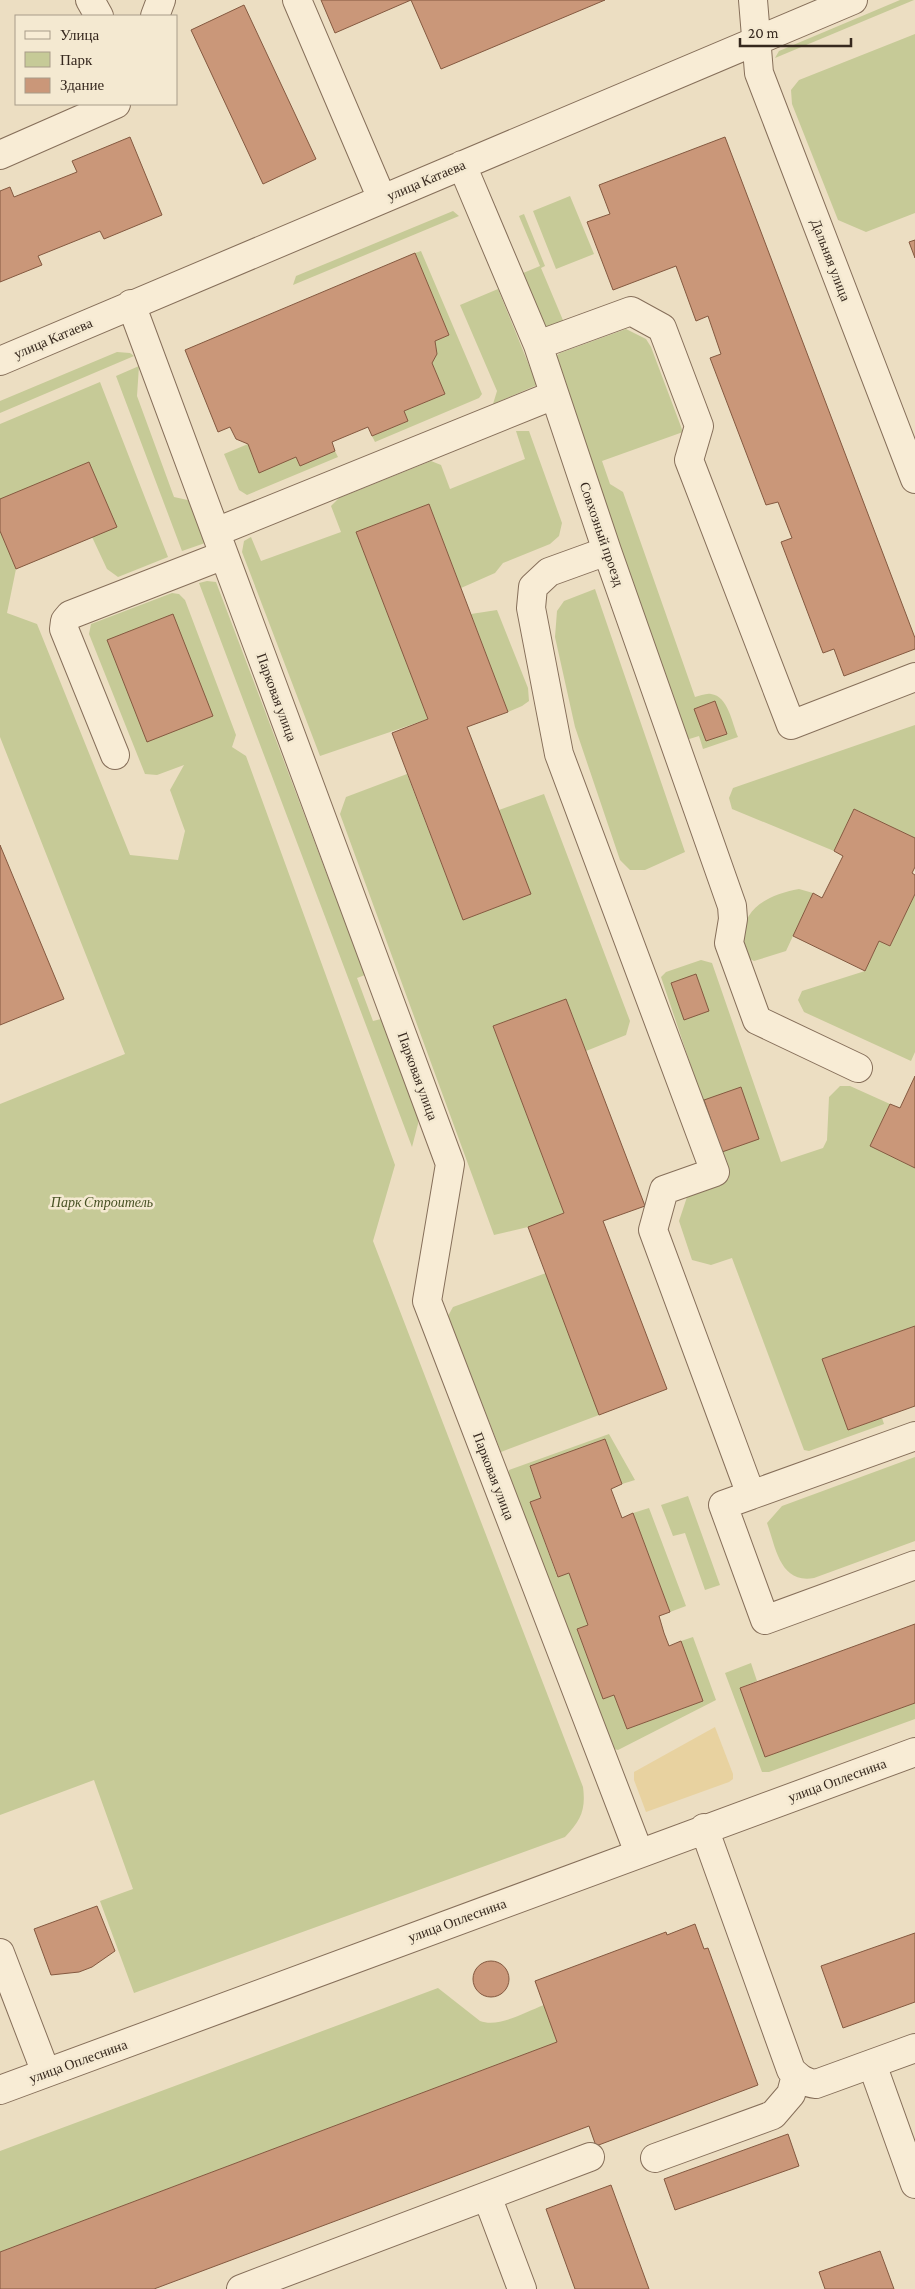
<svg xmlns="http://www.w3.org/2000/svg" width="915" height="2289" font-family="'Crimson Pro',serif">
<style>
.green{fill:#c6ca97}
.sand{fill:#e8d2a0}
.building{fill:#ca9779;stroke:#845940}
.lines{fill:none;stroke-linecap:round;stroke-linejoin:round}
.minor-casing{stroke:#866f5a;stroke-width:30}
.minor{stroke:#f8ecd5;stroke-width:28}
.labels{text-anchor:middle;stroke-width:5;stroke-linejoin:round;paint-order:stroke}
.street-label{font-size:14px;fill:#36281e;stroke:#f4e9d1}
.park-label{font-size:14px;font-style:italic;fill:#485225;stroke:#f4e9d1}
</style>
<rect width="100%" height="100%" fill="#ecdec2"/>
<path class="green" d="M900,0H914L775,58L779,51Z
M915,34V213L866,232L838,220L792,104L791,90L799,80Z
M570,196L594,254L556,269L533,211Z
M453,211L459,216L293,285L296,276Z
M524,214L545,266L541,268L565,325L541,335L516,276L540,266L519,216Z
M421,251L482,394L479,398L375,442L372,436L408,421L404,411L445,394L432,363L437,354L435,341L449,335L415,253Z
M498,289L537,385L493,404L497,391L460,305Z
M626,329L646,339L651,347L683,432L602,461L610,484L623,492L695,697C700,696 706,693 711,694C728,696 732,723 738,737L703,749L699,736L686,740L555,357L560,353Z
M117,352L130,353L134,356L0,413V401Z
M139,366L137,396L174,497L192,501L208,542L182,551L116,376Z
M100,382L168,557L118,577L107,569L92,537L16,569L7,613L37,624L130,855L178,860L185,831L170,790L184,765L157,775L145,774L89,634L91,624L172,593L179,594L185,600L236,735L232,747L246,756L395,1165L373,1241L583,1787C586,1810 581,1820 565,1837L134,1993L100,1901L133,1889L94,1780L0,1815V1104L125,1054L0,737V424Z
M516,431H529L562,523L559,536L550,544L503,563L495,573L461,588L429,504L356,532L428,719L320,756L242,552L244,541L251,537L261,561L341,532L331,506L339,498L431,461L441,465L450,489L525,459Z
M248,444L296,457L300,466L335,451L338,457L247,495L239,490L224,454Z
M207,581L216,582L365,975L357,978L373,1021L381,1019L418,1115V1124L412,1147L199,583Z
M595,589L685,852L645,870H630L620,860L575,727L555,637L557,611L564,601Z
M497,610L528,688L529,701L522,706L508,712L471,614Z
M915,725V838L854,809L834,851L732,809L729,798L733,788Z
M407,774L463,920L530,894L499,810L544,794L630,1021L626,1035L586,1051L566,999L493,1026L564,1213L528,1227L494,1235L340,814L346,797Z
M799,889L813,893L786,951L754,961L748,958C732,916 760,896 799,889Z
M915,894V1052L911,1061L804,1012L798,1000L802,991L865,971L879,941L890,946Z
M701,960L712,963L781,1162L823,1148L827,1140L829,1097L840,1086H850L890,1104L870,1146L915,1168V1326L822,1359L848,1430L882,1418L884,1424L809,1451L804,1450L732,1258L711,1265L692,1260L679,1221L687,1197L699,1190L729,1179L661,977L666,972Z
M546,1273L599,1415L501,1452L448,1316L453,1307Z
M609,1434L635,1480L622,1484L605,1439L530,1467L541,1498L530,1502L557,1576L569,1573L588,1625L577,1629L603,1699L614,1695L627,1729L703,1701L681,1641L693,1637L716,1700L618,1750L610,1748L508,1474L509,1470Z
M915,1457V1541L814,1578C780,1584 776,1548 767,1523L782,1506Z
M688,1496L720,1585L705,1590L685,1533L673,1536L661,1505Z
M649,1508L686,1606L670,1612L633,1513Z
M751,1663L757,1681L740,1688L765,1757L915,1703V1719L769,1772H762L725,1673Z
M438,1988L480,2021C499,2028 525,2012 544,2005L557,2042L0,2252V2151Z"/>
<path class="sand" d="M715,1727L733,1774V1779L729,1782L646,1812L634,1780V1772Z"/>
<path class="building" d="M321,0H411L335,33Z
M411,0H605L441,69Z
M244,5L316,159L263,184L191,30Z
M130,137L162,215L104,239L100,231L38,256L42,265L0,282V191L10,187L14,197L77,172L72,161Z
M725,137L915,638V649L844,676L834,649L823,653L781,542L792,538L778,502L766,505L710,358L721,354L708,316L696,321L676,266L613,290L587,222L610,214L599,185Z
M915,240V258L909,242Z
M415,253L449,335L435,341L437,354L432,363L445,394L404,411L408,421L372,436L368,427L332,442L335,451L300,466L296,457L259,473L248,444L236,439L230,427L218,432L185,350Z
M89,462L117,527L16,569L0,531V499Z
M429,504L508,712L467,727L531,894L463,920L392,733L428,719L356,532Z
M173,614L213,716L147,742L107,640Z
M715,701L727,734L706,741L694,709Z
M854,809L915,838V867L912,873L915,875V894L890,946L879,941L865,971L793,936L813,893L822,898L843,856L834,851Z
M0,845L64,999L0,1025Z
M696,974L709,1011L684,1020L671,983Z
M566,999L645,1206L603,1221L667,1389L599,1415L528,1227L564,1213L493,1026Z
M915,1076V1168L870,1146L890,1104L900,1108Z
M741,1087L759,1139L722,1152L704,1100Z
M915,1326V1406L848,1430L822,1359Z
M605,1439L622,1484L611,1489L622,1518L633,1513L670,1612L659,1616L664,1633L669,1646L681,1641L703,1701L627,1729L614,1695L603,1699L577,1629L588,1625L569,1573L558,1577L530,1502L541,1498L530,1466Z
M915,1624V1703L765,1757L740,1688Z
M97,1906L115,1951L92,1967L79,1972L51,1975L34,1929Z
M695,1924L704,1949L708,1948L758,2085L596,2146L589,2126L154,2289H0V2252L557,2042L535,1981L666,1932L667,1935Z
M915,1933V2002L843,2028L821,1966Z
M473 1979a18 18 0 1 1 36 0a18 18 0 1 1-36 0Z
M788,2134L799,2166L675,2210L664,2179Z
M611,2185L649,2289H575L546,2209Z
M880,2251L894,2289H825L819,2272Z"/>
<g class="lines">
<defs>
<path id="minor" d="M90,0L99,16
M297,0L382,199
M753,0L759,73L915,479
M155,16L161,0
M0,155L116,104
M462,165L538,345L607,551L732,906L733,919L729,943L757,1020L858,1068
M131,304L450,1164L427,1301L639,1853
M538,345L631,311L662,328L699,426L689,460L791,725L915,677
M0,361L853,0
M216,532L554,395
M607,551L549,572L533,587L531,608L559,754L715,1172L664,1190L653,1230L751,1495L723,1505L765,1620L915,1565
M115,755L64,629L65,621L70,615L224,555
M751,1495L915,1436
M704,1828L791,2070C799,2078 805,2083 816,2084L915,2048
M0,1953L46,2073
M872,2064L915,2184
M0,2090L915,1752
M655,2158L773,2115L791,2094L796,2075
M487,2196L522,2289
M241,2289L590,2157"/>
</defs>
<use href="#minor" class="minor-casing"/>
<use href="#minor" class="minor"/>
</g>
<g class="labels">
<g class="street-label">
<text transform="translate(426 180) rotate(-23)" y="5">улица Катаева</text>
<text transform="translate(831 260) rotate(69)" y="5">Дальняя улица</text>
<text transform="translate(53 338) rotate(-23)" y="5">улица Катаева</text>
<text transform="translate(602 534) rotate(71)" y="5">Совхозный проезд</text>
<text transform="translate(277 697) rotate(70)" y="5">Парковая улица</text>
<text transform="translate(418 1076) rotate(70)" y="5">Парковая улица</text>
<text transform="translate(494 1476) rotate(69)" y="5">Парковая улица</text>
<text transform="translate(837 1780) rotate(-20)" y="5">улица Оплеснина</text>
<text transform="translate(457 1920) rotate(-20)" y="5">улица Оплеснина</text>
<text transform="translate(78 2061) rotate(-20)" y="5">улица Оплеснина</text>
</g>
<g class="park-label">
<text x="102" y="1207">Парк Строитель</text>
</g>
</g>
<rect x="15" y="15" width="162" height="90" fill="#f4e9d1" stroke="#a89c89"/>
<rect x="25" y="31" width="25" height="8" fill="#f8ecd5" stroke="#a89c89"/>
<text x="60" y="40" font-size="15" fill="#36281e">Улица</text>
<rect x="25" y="52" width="25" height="15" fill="#c6ca97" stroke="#a89c89"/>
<text x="60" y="65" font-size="15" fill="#36281e">Парк</text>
<rect x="25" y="78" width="25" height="15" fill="#ca9779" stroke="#a89c89"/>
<text x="60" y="90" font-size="15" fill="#36281e">Здание</text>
<path d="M740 38v8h111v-8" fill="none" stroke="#36281e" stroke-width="2.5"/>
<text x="748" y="38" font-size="15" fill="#36281e" stroke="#f4e9d1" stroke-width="4" paint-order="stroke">20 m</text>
</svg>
